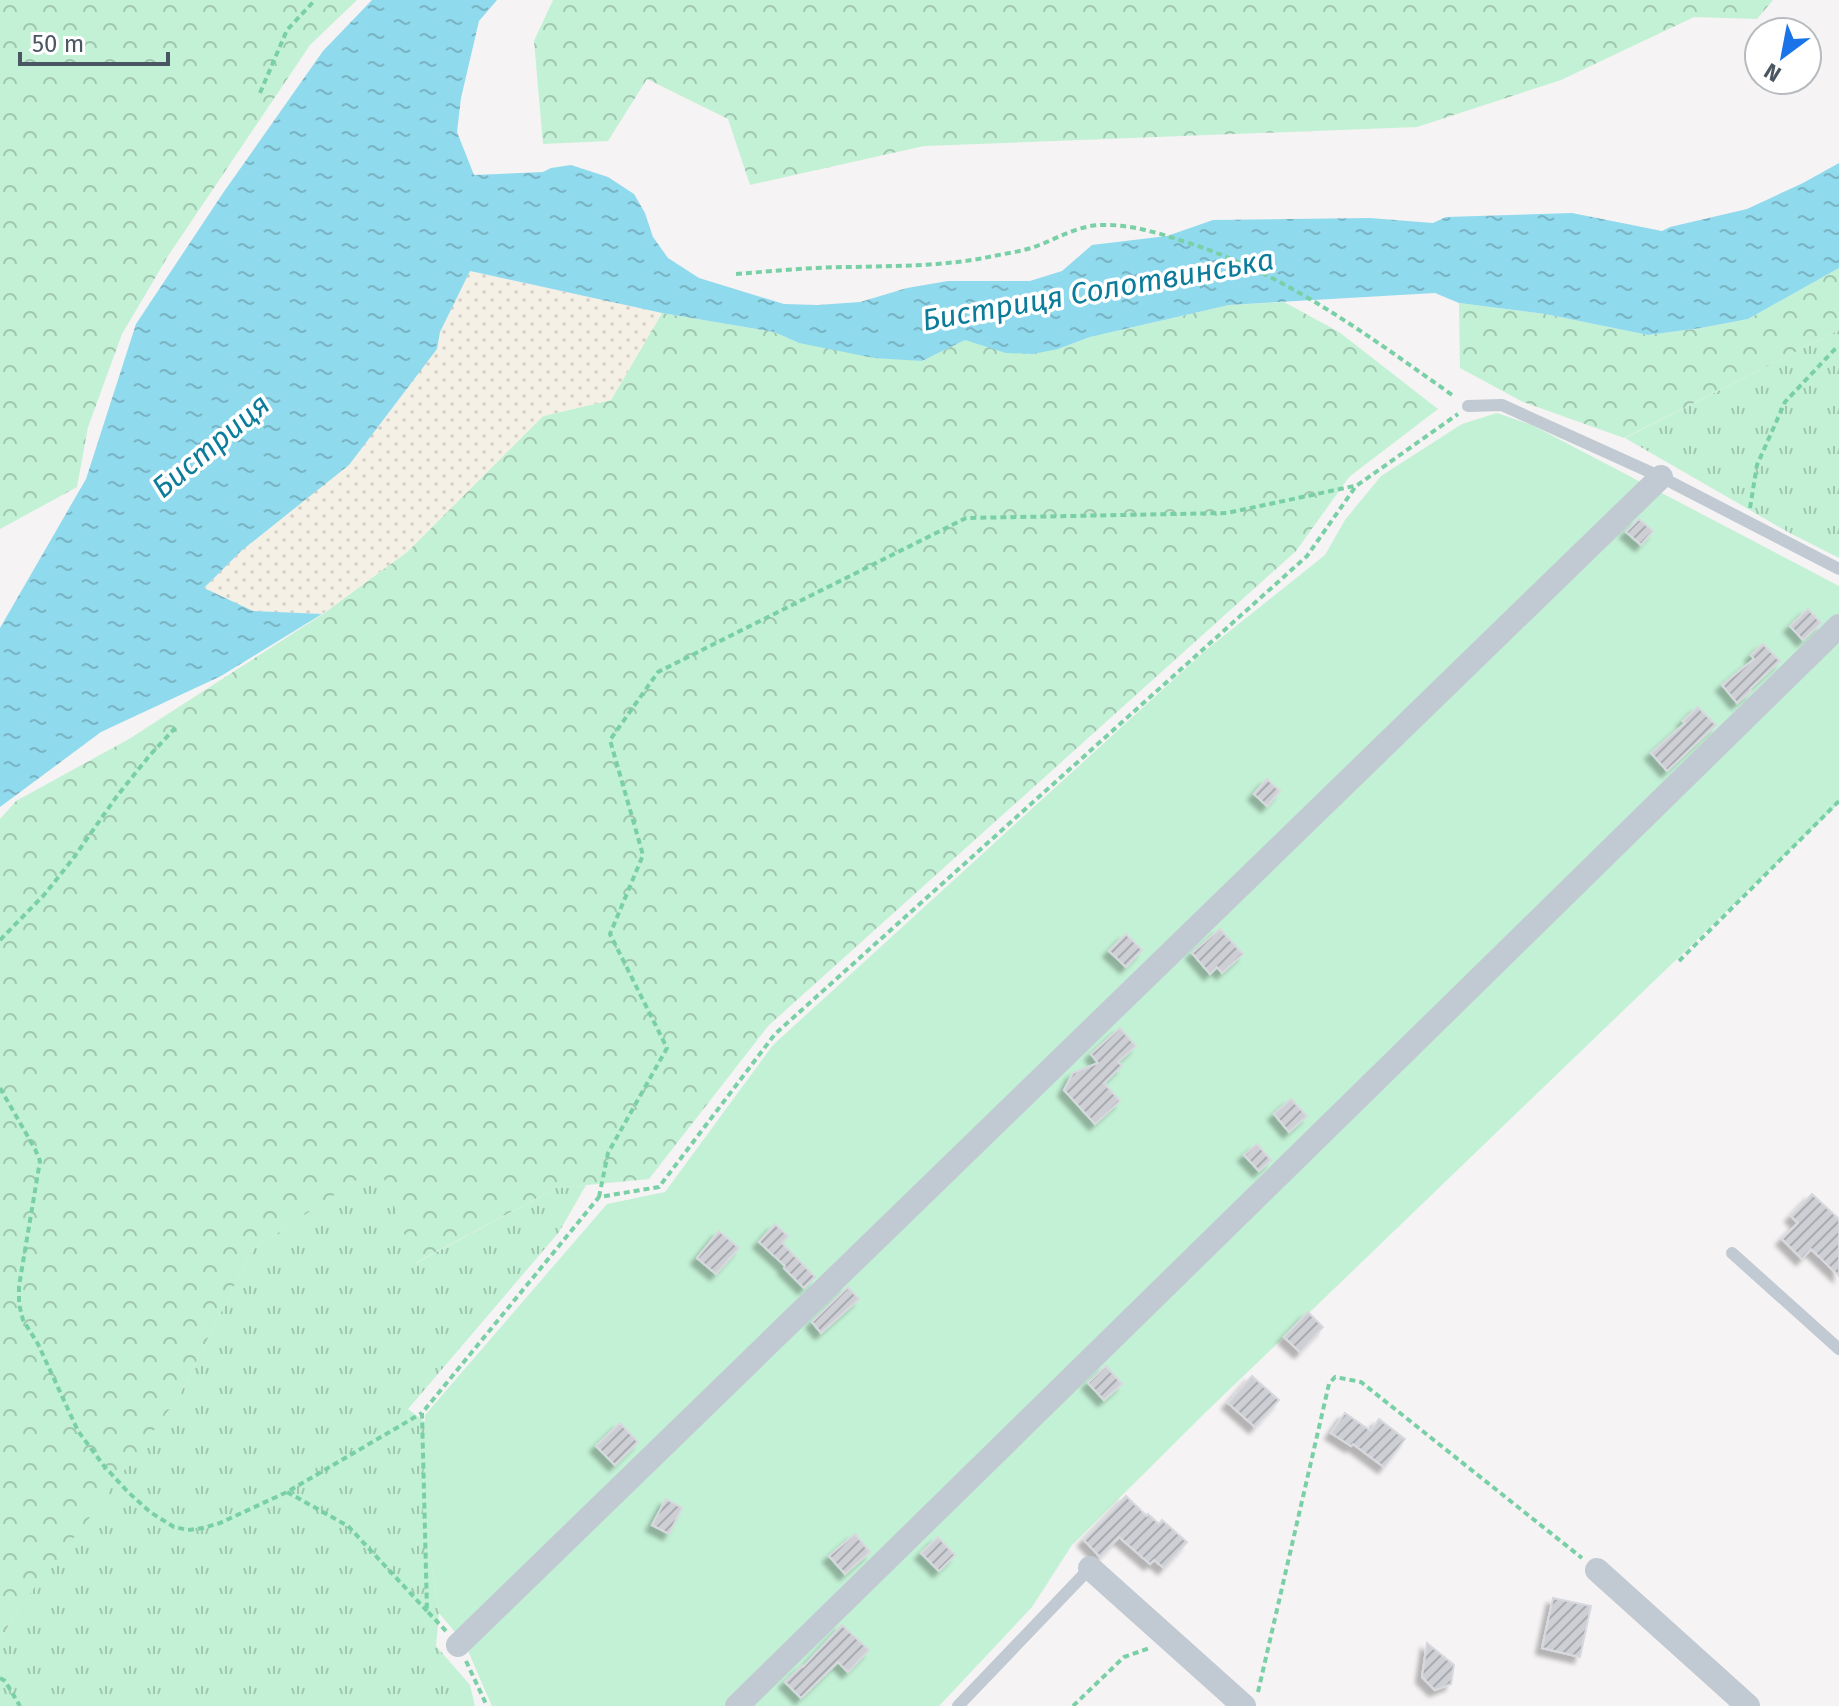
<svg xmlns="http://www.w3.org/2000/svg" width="1839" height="1706" font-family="'Fira Sans',sans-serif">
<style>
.grass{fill:url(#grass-tufts)}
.forest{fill:url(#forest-crowns)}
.sand{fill:url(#sand-dots)}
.green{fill:#c3f1d5}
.water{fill:url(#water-ripples)}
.building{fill:url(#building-hatch);stroke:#d7d9de;stroke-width:2;filter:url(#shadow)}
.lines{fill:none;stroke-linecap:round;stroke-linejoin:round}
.path{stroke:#7ad0a6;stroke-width:4;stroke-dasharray:6 4;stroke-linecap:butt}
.service{stroke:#c1cad2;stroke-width:12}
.minor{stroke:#c1cad2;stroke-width:24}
.labels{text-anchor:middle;stroke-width:7;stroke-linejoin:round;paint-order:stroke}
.water-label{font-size:30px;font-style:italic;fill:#0c7c9b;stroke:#fff}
</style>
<defs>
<pattern id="grass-tufts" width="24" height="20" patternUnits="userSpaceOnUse" patternTransform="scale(2)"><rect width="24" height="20" fill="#c3f1d5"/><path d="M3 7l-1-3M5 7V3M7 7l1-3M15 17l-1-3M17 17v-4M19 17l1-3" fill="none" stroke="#a0c6b0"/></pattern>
<pattern id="forest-crowns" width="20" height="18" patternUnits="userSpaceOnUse" patternTransform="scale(2)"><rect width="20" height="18" fill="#c3f1d5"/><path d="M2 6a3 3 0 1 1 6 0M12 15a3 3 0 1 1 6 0" fill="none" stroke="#a0c6b0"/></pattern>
<pattern id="sand-dots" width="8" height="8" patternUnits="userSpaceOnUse" patternTransform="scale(2)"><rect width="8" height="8" fill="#f5f0e5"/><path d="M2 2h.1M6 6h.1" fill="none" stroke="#d4d0c7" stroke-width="1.8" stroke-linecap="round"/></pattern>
<pattern id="water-ripples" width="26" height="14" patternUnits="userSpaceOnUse" patternTransform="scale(2)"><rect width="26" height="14" fill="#90daee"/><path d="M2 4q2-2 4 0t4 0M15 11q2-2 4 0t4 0" fill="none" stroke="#78b4c4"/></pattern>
<pattern id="building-hatch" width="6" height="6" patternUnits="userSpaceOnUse" patternTransform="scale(2)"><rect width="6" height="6" fill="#cdcfd5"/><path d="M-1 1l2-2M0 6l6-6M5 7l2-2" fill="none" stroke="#a8abb0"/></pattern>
<filter id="shadow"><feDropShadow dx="-6" dy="6" stdDeviation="2" flood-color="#0004"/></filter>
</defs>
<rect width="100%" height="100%" fill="#f5f3f3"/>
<path class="grass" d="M1839,330V558L1788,532L1625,438Z
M380,1164L416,1263L556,1188L586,1185L559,1232L408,1409L425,1422L423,1509L439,1613L436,1646L470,1685L475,1706H0V1641L17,1610L179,1396L252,1250Z"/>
<path class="forest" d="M0,0H357L310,45L168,256L122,334L88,427L77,487L0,529Z
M553,0H1773L1757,19L1694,17L1561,80L1417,127L924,146L750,185L728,119L647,79L608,141L543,144L534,41Z
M1839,268V330L1624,438L1523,402L1460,368L1459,303L1545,314L1648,335L1701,328L1748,319Z
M1284,302L1339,332L1438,409L1349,477L1296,551L768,1026L649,1179L556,1188L415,1263L379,1165L252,1250L179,1396L90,1517L17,1610L0,1641V819L16,801L129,739L323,614L407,552L543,416L611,400L662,313L774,332L799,343L922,361L965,340L984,344L1058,349L1090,337L1229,305Z"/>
<path class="sand" d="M469,271L662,313L611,400L543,416L407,552L322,614L253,611L203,589L437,349L440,332Z"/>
<path class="green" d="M1497,413L1532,425L1839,586V803L1207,1411L1072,1545L1032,1607L939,1706H492L465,1644L439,1613L423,1509L425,1415L607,1204L665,1192L773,1045L1206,650L1325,555L1345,520L1381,476L1462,424Z"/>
<path class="water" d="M372,0H497L479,21L461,98L457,132L474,175L543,172L551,168L571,165L608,177L634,194L645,213L653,237L668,258L699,278L784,304L818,305L860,302L907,288L948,281H1030L1062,271L1092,245L1167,236L1213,220L1370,218L1433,223L1446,217L1572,213L1662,231L1670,227L1747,209L1803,183L1839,163V268L1748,319L1701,328L1648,335L1545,314L1459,303L1435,293L1229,305L1090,337L1058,349L1033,354L1006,353L965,340L922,361L874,358L799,343L774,332L662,313L470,271L440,332L437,349L349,465L241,551L204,588L253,611L322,614L221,676L101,732L0,807V628L86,479L136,324L223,193L323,51Z"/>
<path class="building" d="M1639,519L1653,531L1641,545L1626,532Z
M1808,609L1821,623L1803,640L1790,626Z
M1763,644L1780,661L1750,689L1751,691L1737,703L1722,685L1754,659L1751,655Z
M1698,707L1716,725L1667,771L1651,753L1685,723L1683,721Z
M1267,779L1280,791L1267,806L1254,794Z
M1220,929L1243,954L1222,973L1217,967L1210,974L1192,953Z
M1126,934L1142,950L1126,967L1109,951Z
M1120,1028L1136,1046L1118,1062L1122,1066L1104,1083L1120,1101L1095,1124L1064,1090L1073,1073L1098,1063L1091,1054Z
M1291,1099L1307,1116L1289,1132L1274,1114Z
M1257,1144L1271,1160L1259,1171L1244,1155Z
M1812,1194L1839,1219V1276L1811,1249L1802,1259L1782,1239L1798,1223L1791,1216Z
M775,1224L788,1236L782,1243L815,1277L804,1288L784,1268L785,1266L759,1242Z
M719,1231L739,1248L716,1274L697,1258Z
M848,1287L859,1299L821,1333L812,1322Z
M1308,1312L1323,1327L1300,1352L1284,1337Z
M1106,1366L1122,1384L1104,1400L1088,1383Z
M1252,1376L1279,1400L1255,1427L1228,1403Z
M1345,1413L1371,1431L1379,1419L1405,1439L1384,1467L1353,1444L1351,1446L1331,1433Z
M620,1423L638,1442L615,1465L596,1446Z
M1126,1496L1147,1516L1148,1514L1159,1524L1162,1520L1187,1542L1164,1568L1154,1560L1150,1564L1119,1537L1100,1557L1084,1540Z
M666,1499L682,1508L669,1534L652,1525Z
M855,1534L870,1552L845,1574L829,1556Z
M938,1537L955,1555L939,1571L921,1553Z
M1553,1598L1591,1606L1580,1657L1542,1648Z
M842,1625L869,1650L848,1672L838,1662L801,1698L785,1682L802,1666L803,1667Z
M1427,1643L1454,1665L1451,1684L1435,1690L1422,1677Z"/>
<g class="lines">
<path class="path" d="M260,93L287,30L315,0
M736,274C774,271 813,267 851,267C896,266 940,266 984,258C1001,254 1021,252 1037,246C1060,237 1081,224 1106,225C1133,225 1158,233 1183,241C1287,274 1367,335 1455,397
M1750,508L1757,465L1785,402L1834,350L1839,347
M0,940L44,895L72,860L117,796L150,755L178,725
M1679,961L1839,801
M0,1088L35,1149L40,1161L19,1286V1304L23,1320L38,1344L78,1431L104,1466L128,1492L150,1512L174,1527L188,1530L203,1528L220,1523L287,1492L422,1413
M599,1197L608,1153L667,1048L610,934L643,855L610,740L658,672L966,518L1227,513L1354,486
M287,1492L348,1526L427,1611
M446,1631L427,1611L422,1413L599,1197L659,1187L775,1034L1307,556L1356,486L1458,414
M466,1661L487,1706
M0,1678L5,1681L20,1706
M1258,1692L1329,1384L1335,1377L1361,1382L1582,1558
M1073,1706L1124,1657L1150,1648"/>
<path class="service" d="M1468,406L1502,405L1661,477L1839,569
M1732,1253L1839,1349
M958,1706L1090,1568"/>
<path class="minor" d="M1090,1568L1244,1706
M1597,1570L1748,1706
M458,1645L1661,477
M737,1706L1839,626"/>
</g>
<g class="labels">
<g class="water-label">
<text transform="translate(1098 290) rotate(-10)" y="10">Бистриця Солотвинська</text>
<text transform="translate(211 446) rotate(-40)" y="10">Бистриця</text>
</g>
</g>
<g transform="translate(1783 56) rotate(212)"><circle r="38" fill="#ffffff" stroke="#b7bbc0" stroke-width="2"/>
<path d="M0-6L14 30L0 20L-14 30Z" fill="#1a73e8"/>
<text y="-12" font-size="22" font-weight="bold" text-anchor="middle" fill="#4a5661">N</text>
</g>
<path d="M20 52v12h148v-12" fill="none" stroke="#4a5661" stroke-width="4"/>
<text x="32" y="52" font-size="24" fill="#4a5661" stroke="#ffffff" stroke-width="6" paint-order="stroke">50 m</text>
</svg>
